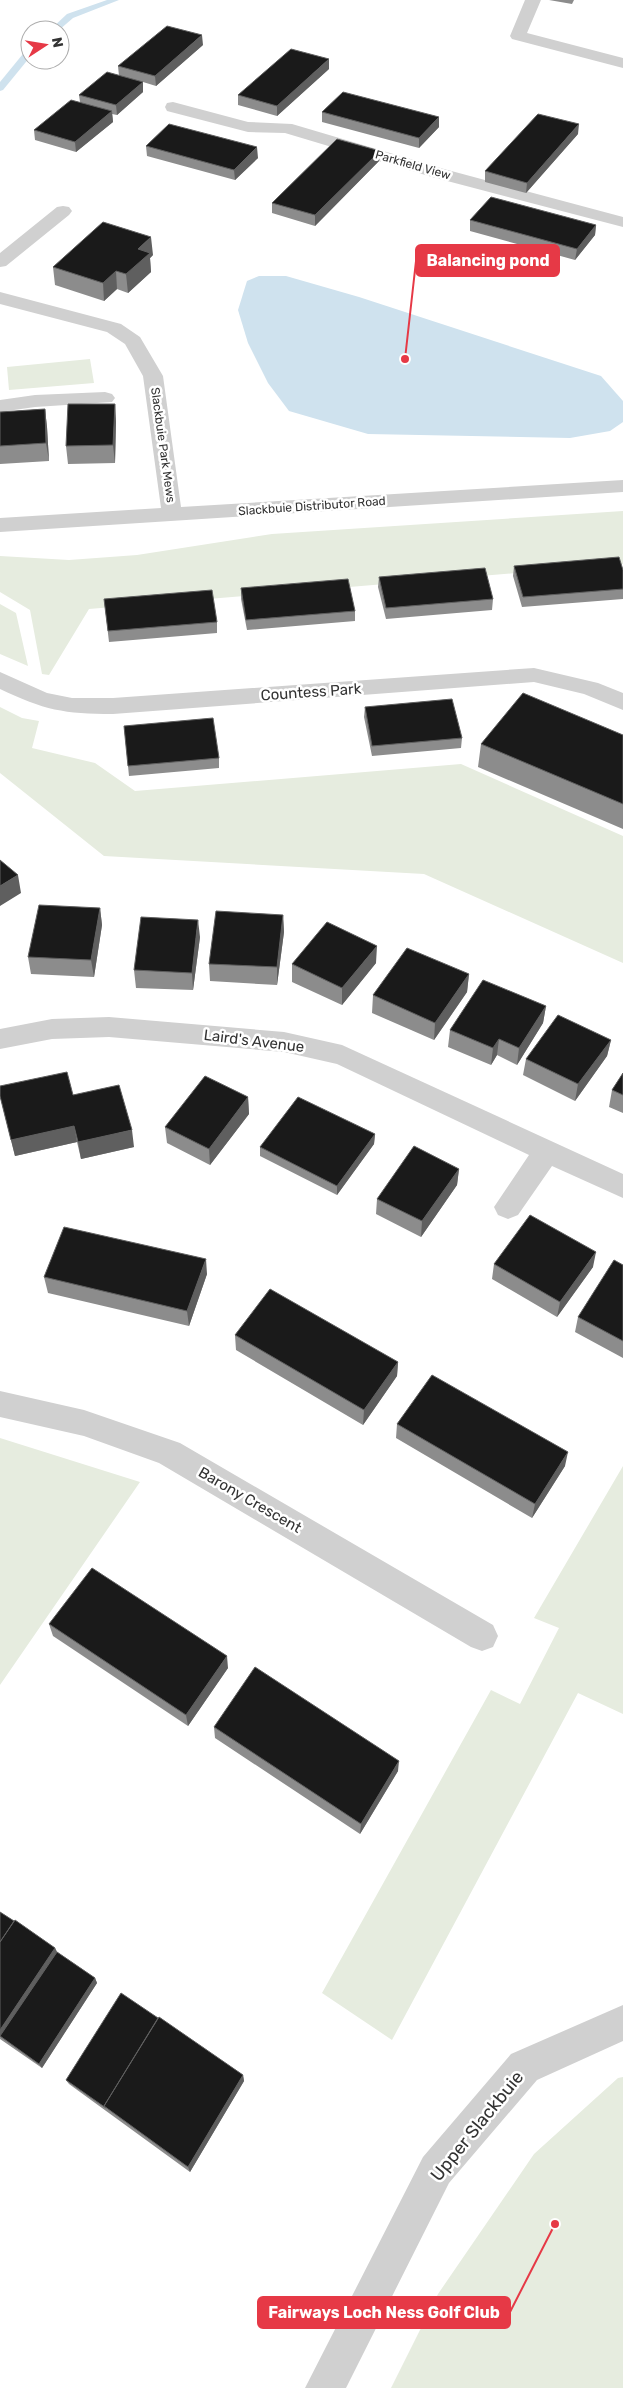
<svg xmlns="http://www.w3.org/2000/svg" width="623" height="2388" font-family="Rubik,sans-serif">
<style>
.green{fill:#e6ecdf}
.water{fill:#cfe2ee}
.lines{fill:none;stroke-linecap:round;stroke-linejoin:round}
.stream{fill:#cfe2ee;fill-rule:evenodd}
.minor{fill:#d0d0d0;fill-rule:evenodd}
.wall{fill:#8c8c8c}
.shaded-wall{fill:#5f5f5f}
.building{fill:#1a1a1a;stroke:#5f5f5f}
.labels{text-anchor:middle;stroke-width:5;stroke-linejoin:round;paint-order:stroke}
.far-street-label{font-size:12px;fill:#333;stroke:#fff}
.street-label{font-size:15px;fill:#333;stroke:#fff}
.near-street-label{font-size:18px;fill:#333;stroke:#fff}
.leader{fill:none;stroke:#e63946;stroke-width:2}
.callout-dot{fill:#e63946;stroke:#fff;stroke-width:2}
.callout{fill:#e63946;stroke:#e63946;stroke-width:2}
.callout-label{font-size:16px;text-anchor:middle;font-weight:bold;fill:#fff}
</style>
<rect width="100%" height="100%" fill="#fff"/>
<path class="green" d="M90,359L94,383L9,390L7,367Z
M623,511V564L89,609L49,675L42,674L30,610L0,592V556L69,560L137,555L272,534Z
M0,604L16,613L28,666L0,654Z
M0,707L22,718L39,721L32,748L95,763L135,791L461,764L623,836V963L424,874L104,856L0,773Z
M0,1438L140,1482L0,1685Z
M623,1466V1714L578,1693L392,2040L322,1993L491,1690L520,1704L559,1628L534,1618Z
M623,2077V2388H391L438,2294L534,2154L618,2078Z"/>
<path class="water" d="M259,276H286L359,297L601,376L623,401V422L610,431L570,438L368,434L289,411L268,383L248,343L238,310L247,281Z"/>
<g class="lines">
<path class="stream" d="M107,0H119L73,18L59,30H50L67,14Z
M30,48V57L3,90L0,91V82L27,49Z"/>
<path class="minor" d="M525,0H541L527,33L623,58V68L512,39L510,36Z
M173,102L248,122L292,124L444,169L623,217V227L432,177L285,133L248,132L167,111L165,107L167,103Z
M63,206L69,207L72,211L69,215L6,266L0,267V253L57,207Z
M0,292L121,324L140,337L163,376L181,507L623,480V492L0,532V518L161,508L143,376L125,344L107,332L0,304Z
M105,392L112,394L115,398L112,402L35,407L0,412V400L35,395Z
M534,668L598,683L623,693V710L584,694L534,682L113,714C64,714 44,710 0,689V672L47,693L72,698H113Z
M109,1017L284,1032L342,1045L623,1174V1198L552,1166L518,1215L508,1219L498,1215L494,1207L529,1155L337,1064L284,1052L109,1037L52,1039L0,1049V1029L52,1019Z
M0,1391L84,1410L180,1443L493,1625L498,1636L493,1647L482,1651L471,1647L159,1463L84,1436L0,1417Z
M623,2005V2041L537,2080L449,2183L346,2388H305L423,2157L511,2054Z"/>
</g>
<path class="wall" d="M549,0H574L572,4Z
M203,45L156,86L143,82V92L117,115L112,114L113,122L76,152L35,140L34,130L80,102L79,95L119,76L118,66Z
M329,69L277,116L238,105V95Z
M322,112L439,127L419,148L322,122Z
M578,134L526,193L485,182V171Z
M146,146L258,158L235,180L147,156Z
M380,151L379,161L315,226L272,213V203Z
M470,220L596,225L595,235L575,260L470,231Z
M153,255L150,258L151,272L128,293L117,289L104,301L55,285L53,267Z
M115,404L116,422L115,463L68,464L66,446Z
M45,409L47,427L49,461L0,464V412Z
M514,566L623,570V599L522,607L513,576Z
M379,577L493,599L492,610L386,619L378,587Z
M241,588L355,611V621L247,630L241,599Z
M104,599L217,622V633L109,642Z
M365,707L462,738L461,748L372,756L364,717Z
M124,726L219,758V768L129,776Z
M623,735V829L478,767L481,744Z
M100,908L102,925L94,977L31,974L28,957Z
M283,915L284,932L277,985L210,981L209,964Z
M200,937L193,990L136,988L134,970Z
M376,963L342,1005L292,982V964Z
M469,974L467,992L434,1040L372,1013L373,995Z
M546,1006L543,1023L517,1065L497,1055L491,1065L448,1047L450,1030Z
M611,1040L607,1056L575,1101L523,1075L526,1059Z
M623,1073V1113L609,1107L612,1090Z
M73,1095L134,1147L81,1159L77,1142L15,1156L0,1096Z
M248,1097L249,1114L210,1165L167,1143L165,1127Z
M375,1134L374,1144L337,1195L260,1156V1147Z
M459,1169L457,1185L421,1237L376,1214L377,1199Z
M494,1264L593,1267L557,1317L492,1279Z
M623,1265V1358L575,1332L578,1317Z
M207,1274L189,1326L48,1293L44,1277Z
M235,1335L398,1362L397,1376L363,1425L236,1350Z
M397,1424L565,1466L532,1518L396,1438Z
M49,1624L228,1668L188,1726L53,1636Z
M214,1727L398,1771L360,1834L215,1738Z
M0,1912L55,1948L57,1952L95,1978L97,1983L42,2068L0,2039Z
M158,2018L243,2075L244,2081L190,2172L69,2084L66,2080Z"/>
<path class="shaded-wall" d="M202,35L203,45L156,86L155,76Z
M329,59V69L277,116V106Z
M143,82V92L117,115L116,105Z
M112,111L113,122L76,152L75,142Z
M439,117V127L419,148V138Z
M579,124L578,134L526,193L527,183Z
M257,147L258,158L235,180L234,170Z
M380,151L379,161L315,226V215Z
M596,225L595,235L575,260L577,249Z
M151,237L153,255L150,258L151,272L128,293L126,274L138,249Z
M116,271L117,289L104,301L103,283Z
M115,404L116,422L115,463L113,445Z
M45,409L47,427L49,461L46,443Z
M18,875L21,893L0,906V886Z
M100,908L102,925L94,977L91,960Z
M283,915L284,932L277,985V967Z
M198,920L200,937L193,990L192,973Z
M377,946L376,963L342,1005V988Z
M469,974L467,992L434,1040L435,1023Z
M546,1006L543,1023L517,1065L519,1048Z
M499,1039L497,1055L491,1065L493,1048Z
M611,1040L607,1056L575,1101L578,1084Z
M248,1097L249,1114L210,1165L209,1149Z
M74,1126L77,1142L15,1156L11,1140Z
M132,1130L134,1147L81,1159L78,1142Z
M375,1134L374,1144L337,1195V1186Z
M459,1169L457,1185L421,1237L422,1221Z
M596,1252L593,1267L557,1317L560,1302Z
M206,1259L207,1274L189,1326L187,1311Z
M398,1362L397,1376L363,1425L364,1410Z
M568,1452L565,1466L532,1518L535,1504Z
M227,1656L228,1668L188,1726L186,1715Z
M399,1761L398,1771L360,1834L361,1824Z
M55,1948L59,1956L0,2037V2030Z
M95,1978L97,1983L42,2068L39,2064Z
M243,2075L244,2081L190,2172L188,2167Z"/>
<path class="building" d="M167,26L202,35L155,76L118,66Z
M291,49L329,59L277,106L238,95Z
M107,72L143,82L116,105L79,95Z
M343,92L439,117L419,138L322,112Z
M71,100L112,111L75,142L34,130Z
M538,114L579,124L527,183L485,171Z
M169,124L257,147L234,170L146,146Z
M337,139L380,151L315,215L272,203Z
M491,197L596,225L577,249L470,220Z
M103,222L151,237L138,249L150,253L126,274L116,271L103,283L53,267Z
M68,404H115L113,445L66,446Z
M45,409L46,443L0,446V412Z
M619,557L623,570V589L523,597L514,566Z
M485,568L493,599L386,608L379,577Z
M348,579L355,611L246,620L241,588Z
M212,590L217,622L108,631L104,599Z
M523,693L623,735V804L481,744Z
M452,699L462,738L372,746L365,707Z
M213,718L219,758L128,766L124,726Z
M0,860L18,875L0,886Z
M39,905L100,908L91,960L28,957Z
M216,911L283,915L277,967L209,964Z
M141,917L198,920L192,973L134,970Z
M327,922L377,946L342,988L292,964Z
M407,948L469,974L435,1023L373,995Z
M483,980L546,1006L519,1048L499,1039L493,1048L450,1030Z
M558,1015L611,1040L578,1084L526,1059Z
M67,1072L73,1095L119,1085L132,1130L78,1142L74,1126L11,1140L0,1096V1086Z
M623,1073V1095L612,1090Z
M205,1076L248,1097L209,1149L165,1127Z
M298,1097L375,1134L337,1186L260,1147Z
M414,1146L459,1169L422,1221L377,1199Z
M530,1215L596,1252L560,1302L494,1264Z
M64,1227L206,1259L187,1311L44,1277Z
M614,1260L623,1265V1341L578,1317Z
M270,1289L398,1362L364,1410L235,1335Z
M432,1375L568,1452L535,1504L397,1424Z
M92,1568L227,1656L186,1715L49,1624Z
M255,1667L399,1761L361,1824L214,1727Z
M0,1912L14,1921L0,1942Z
M15,1920L55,1948L0,2030V1942Z
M57,1952L95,1978L39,2064L0,2036Z
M121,1993L158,2018L104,2106L106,2108L66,2080Z
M159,2017L243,2075L188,2167L104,2106Z"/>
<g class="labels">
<g class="far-street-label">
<text transform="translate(413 165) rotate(16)" y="4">Parkfield View</text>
<text transform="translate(163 445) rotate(82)" y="4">Slackbuie Park Mews</text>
<text transform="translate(312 506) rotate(-4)" y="4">Slackbuie Distributor Road</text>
</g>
<g class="street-label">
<text transform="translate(311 692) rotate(-4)" y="5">Countess Park</text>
<text transform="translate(254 1041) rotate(7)" y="5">Laird's Avenue</text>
<text transform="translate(250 1500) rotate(30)" y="5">Barony Crescent</text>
</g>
<g class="near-street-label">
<text transform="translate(477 2126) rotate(-51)" y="6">Upper Slackbuie</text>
</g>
</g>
<path class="leader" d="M405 359L416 261M555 2224L510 2312"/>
<g class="callout-dot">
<circle cx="405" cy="359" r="5"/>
<circle cx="555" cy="2224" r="5"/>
</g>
<g class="callout">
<rect x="416" y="245" width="143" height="31" rx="5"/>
<rect x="258" y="2297" width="252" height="31" rx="5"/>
</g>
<g class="callout-label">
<text x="488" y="266">Balancing pond</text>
<text x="384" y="2318">Fairways Loch Ness Golf Club</text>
</g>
<g transform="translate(45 45) rotate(78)"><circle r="24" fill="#ffffff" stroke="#adadad"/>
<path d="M0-4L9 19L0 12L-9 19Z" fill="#e63946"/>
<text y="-8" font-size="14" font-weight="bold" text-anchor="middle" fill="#333333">N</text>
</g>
</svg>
